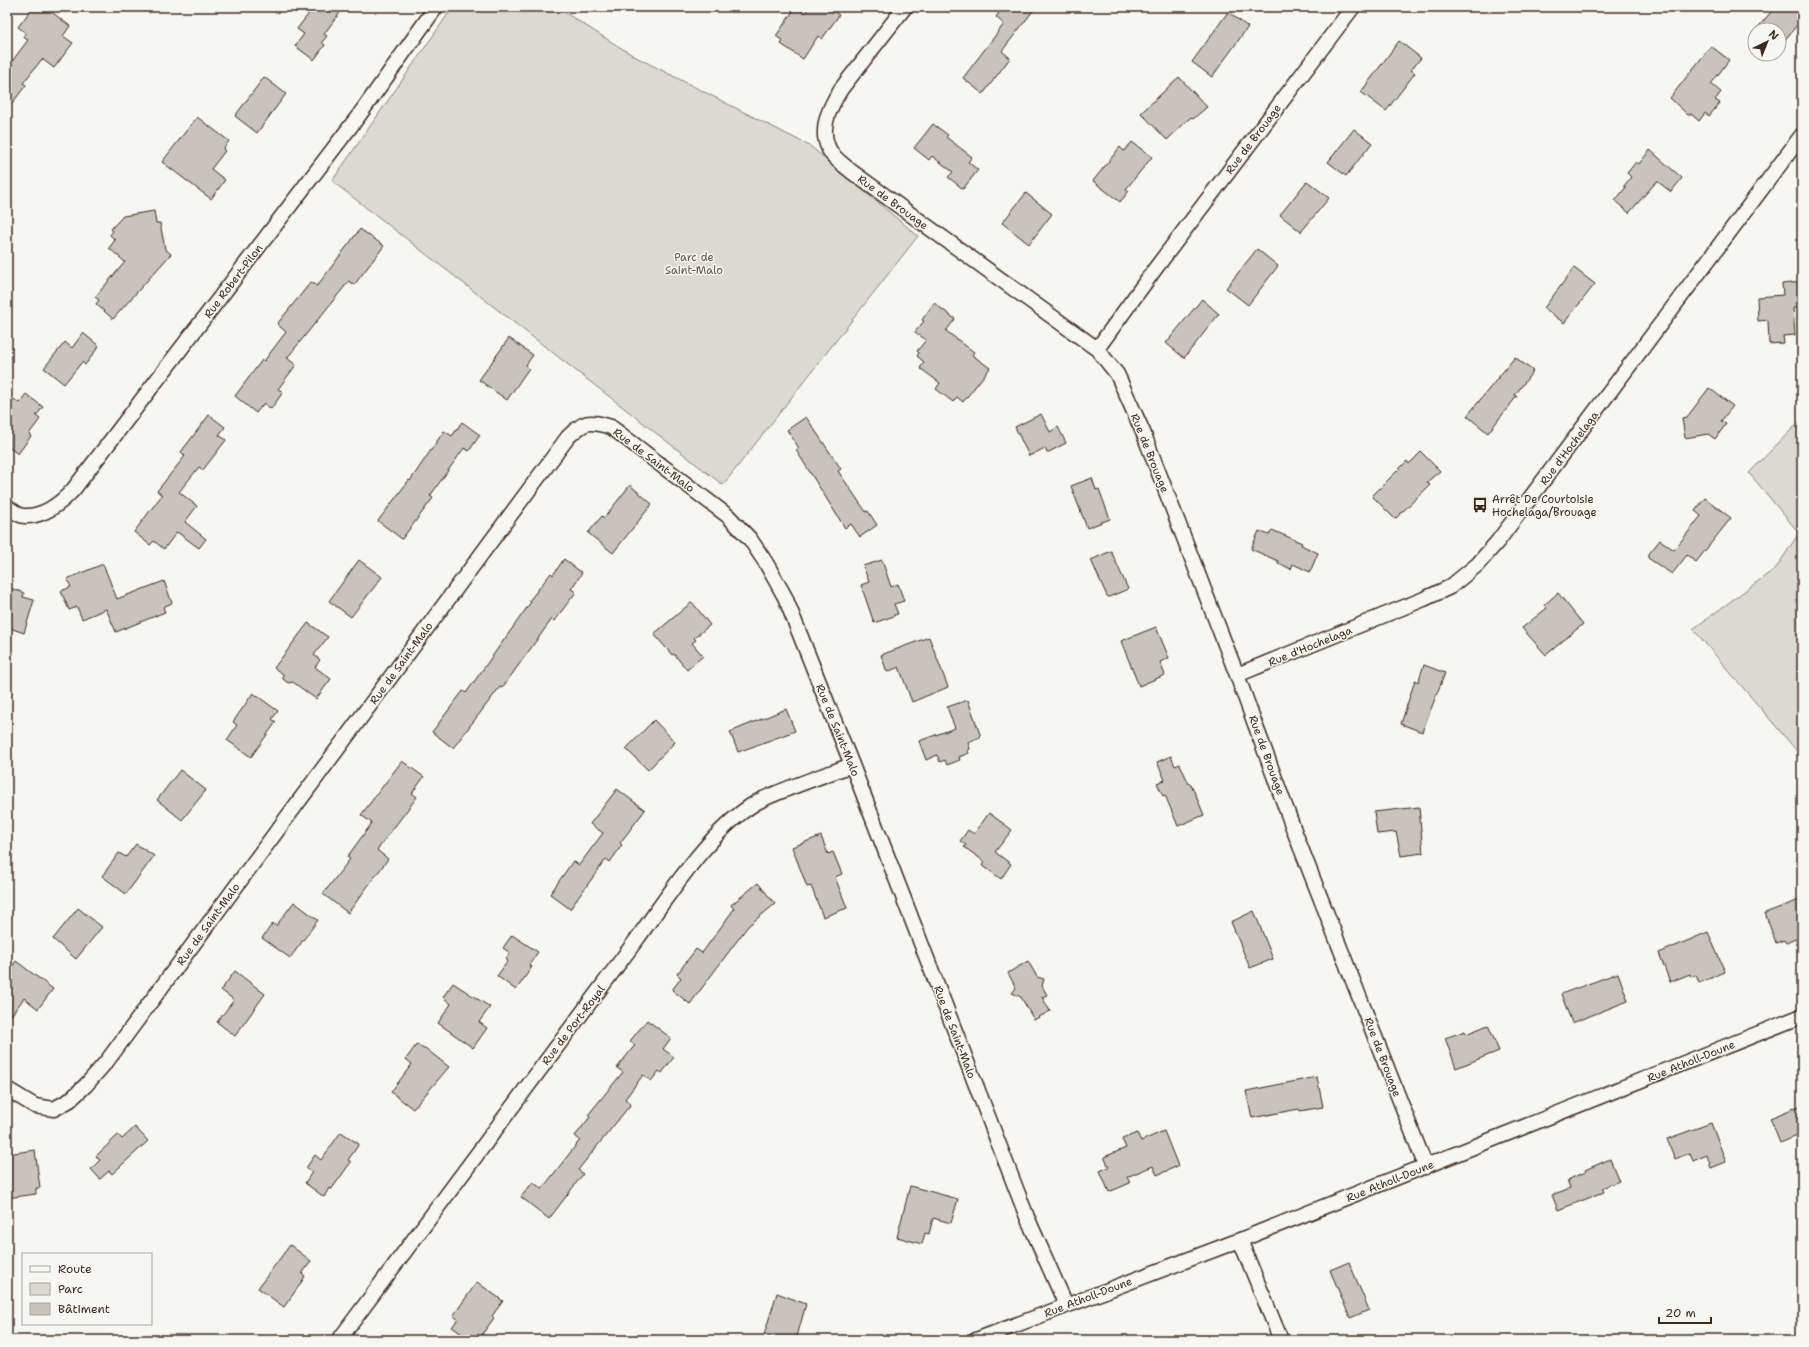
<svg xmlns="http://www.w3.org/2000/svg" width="1809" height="1347" font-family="'Shantell Sans',sans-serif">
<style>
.green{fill:#dad9d3;stroke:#8a8278}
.building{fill:#c8c3be;stroke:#3b2a1e}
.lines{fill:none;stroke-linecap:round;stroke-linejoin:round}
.street-casing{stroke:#3b2a1e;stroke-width:17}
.street{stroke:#f6f6f2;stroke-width:14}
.labels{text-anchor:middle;stroke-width:3;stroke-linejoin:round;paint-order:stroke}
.street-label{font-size:11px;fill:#3b2a1e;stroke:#f6f6f2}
.park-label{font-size:11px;fill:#63564b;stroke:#f6f6f2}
.poi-label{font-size:11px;fill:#3b2a1e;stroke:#f6f6f2;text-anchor:start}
</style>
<rect width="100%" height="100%" fill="#f6f6f2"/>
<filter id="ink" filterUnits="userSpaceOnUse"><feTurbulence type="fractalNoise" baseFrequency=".025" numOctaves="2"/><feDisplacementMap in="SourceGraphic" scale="8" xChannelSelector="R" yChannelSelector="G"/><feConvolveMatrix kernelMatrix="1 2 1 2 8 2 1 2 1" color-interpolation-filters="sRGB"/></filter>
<g filter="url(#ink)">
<path class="green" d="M453,7H556L634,56L810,146L918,236L723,485L332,181Z
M1802,419V757L1693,629L1776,568L1799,533L1749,473Z"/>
<path class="building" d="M33,7H45L70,26L63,36L73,43L54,68L42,59L23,83L26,85L7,110V68L28,40L23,37L26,33L18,27Z
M314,7H344L324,34L327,36L322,42L325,45L314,60L295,46L304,34L297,29Z
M796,7L805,13L809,7H827L839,15L822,39L818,36L803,59L781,44L783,41L776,36Z
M1003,7H1036L1002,51L1010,58L983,94L963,78L1004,24L996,17Z
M1775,7H1802V19L1779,47V30H1756Z
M1228,12L1248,27L1212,77L1192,62Z
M1399,41L1421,58L1411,70L1415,73L1386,111L1361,92Z
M1711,46L1729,60L1711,84L1721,92L1715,100L1720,103L1709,116L1705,113L1699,121L1691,114L1688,115L1670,98Z
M264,77L286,94L257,133L235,116Z
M1179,77L1207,107L1193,119L1191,117L1167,140L1141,113Z
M197,117L229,141L223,149L225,151L211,169L225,180L211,199L162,162Z
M933,124L948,135L946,137L972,157L968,162L978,170L963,189L948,177L953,172L932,156L929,160L914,148Z
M1354,129L1372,143L1346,176L1328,162Z
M1132,142L1152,157L1126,189L1129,191L1120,202L1093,181L1120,147L1124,151Z
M1650,150L1682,178L1671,192L1657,181L1629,213L1615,201L1626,187L1624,186L1631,177L1627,173L1636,162L1639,164Z
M1307,181L1329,198L1301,232L1280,215Z
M1026,193L1052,214L1029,244L1002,223Z
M154,211L156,223H160L165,249L171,254L113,319L96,304L99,300L95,297L125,262L109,248L115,240L110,235L113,231L111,229L123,216Z
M360,229L384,246L354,285L349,281L287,358L296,365L278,389L283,392L271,409L264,403L256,413L235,396L262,360L264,361L286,332L277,324L311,282L317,286Z
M1257,249L1278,266L1248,305L1226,288Z
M1574,268L1595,284L1564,323L1544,308Z
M1802,282V308H1793L1795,335L1783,336L1784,343L1769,344L1768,320L1758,321L1757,297L1783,295L1782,284Z
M1202,299L1219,314L1184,358L1166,343Z
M934,303L955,319L946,331L974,352L972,355L990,368L963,402L957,397L953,402L936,389L940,383L920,368L924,362L917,356L919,353L917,351L926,340L915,332L924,321L922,320Z
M83,333L99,346L85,365L82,362L64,384L44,368L65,342L72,348Z
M509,338L533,355L526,365L529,368L507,400L479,380Z
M1515,357L1533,371L1515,395L1517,396L1488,433L1467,416Z
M1709,388L1733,406L1721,421L1726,424L1715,439L1708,434L1685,438L1682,418L1687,417Z
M26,394L43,407L36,416L40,419L29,434L31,436L18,454L7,446V408L14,399L19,403Z
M1041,414L1050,432L1058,427L1066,443L1047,453L1045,448L1029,456L1015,427Z
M209,415L225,427L219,435L226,440L203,470L199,467L179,492L197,506L185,522L206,539L199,548L177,532L164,549L154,541L150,545L134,532L162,495L157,491L185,456L181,452Z
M806,417L841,469L838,471L866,512L868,511L877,525L860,537L851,524L845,528L796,450L799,448L787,430Z
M462,422L480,435L469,451L464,448L430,496L433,498L402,539L378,521L409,480L410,481L444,431L452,436Z
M1421,452L1440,471L1427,482L1430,485L1395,519L1372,496L1407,461L1409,464Z
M1092,478L1096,490L1099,489L1110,519L1087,528L1071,486Z
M630,485L652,504L613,553L588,533L602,516L604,518Z
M1705,498L1731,518L1696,562L1687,555L1672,574L1648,558V555L1660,540L1674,550L1701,516L1695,511Z
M1272,530L1302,543L1301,545L1318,553L1310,572L1293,564L1291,569L1278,563V561L1251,549L1259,531L1269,535Z
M1111,551L1128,589L1109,597L1107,596L1091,560Z
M564,559L582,573L571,589L576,592L554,621L552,619L502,688L500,687L453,748L432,732L463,691L466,693L531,602L529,601L551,573L553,575Z
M359,560L382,577L351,617L329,601Z
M882,560L891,587L898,584L904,601L894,604L898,614L894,615V616L874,623L861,585L869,582L863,566Z
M103,564L117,599L164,581L172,603L163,607L165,612L116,632L106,609L82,619L77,607L69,610L61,591L71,587L67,579Z
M10,588L24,593L23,597L34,600L24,633L7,627V598Z
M1558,593L1583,624L1546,655L1522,628L1547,608L1544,605Z
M692,602L710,625L694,638L696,640L692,643L703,656L687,670L674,654L672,655L654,634Z
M308,623L328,637L314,655L320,660L315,667L331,679L316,699L293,682L288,683L283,679V674L274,668Z
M1156,627L1169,658L1160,662L1165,675L1139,686L1121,641Z
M929,637L948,687L912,702L899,667L887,672L881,655Z
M1424,665L1445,673L1422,732L1401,724L1415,680L1418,682Z
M253,693L278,711L272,719L276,722L251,757L227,740L237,725L233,722Z
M968,700L981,737L968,742L970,749L968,751L969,753L959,757L960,760L947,765L945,760L940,762L937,755L926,760L919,741L955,728L947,707Z
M786,709L795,731L738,752L730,732Z
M654,720L675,742L648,770L626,749Z
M1171,756L1175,766L1180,764L1189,784H1191L1204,815L1178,826L1165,795L1163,796L1157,783L1165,780L1157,762Z
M402,761L424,777L412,793L417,797L377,850L388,859L348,913L323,894L350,859L347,857L372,823L361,815Z
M180,770L206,790L182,820L157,800Z
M617,789L645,810L620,843L622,845L610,862L606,859L570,909L550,894L573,861L579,865L603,833L590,824Z
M1419,807L1423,853L1401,856L1396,832L1377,834L1374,812Z
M989,813L1012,830L995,852L1011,864L1001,879L982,865L985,862L964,847L966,845L960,841L968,830L974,834Z
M821,836L828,854L833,852L842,874L835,877L847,908L823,917L811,886L807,887L792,847Z
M136,844L154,856L126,894L102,876L119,853L126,857Z
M758,883L775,904L748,926L690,1004L672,990L681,978L677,974L696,949L702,953L734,909L731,905Z
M1802,899V937L1786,943L1784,940L1776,943L1765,913Z
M294,902L318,920L290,958L262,938L273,923L276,926Z
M78,908L102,927L76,959L53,939Z
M1254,911L1273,959L1250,968L1231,922Z
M1708,932L1725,972L1699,983L1696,975L1691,977L1690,974L1670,982L1659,953Z
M512,935L538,952L529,965L532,967L516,990L497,976L508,961L506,959L510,953L503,948Z
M16,961L53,989L38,1009L24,998L7,1021V973Z
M1028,961L1037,977L1044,979L1042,986L1047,995L1042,997L1050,1011L1034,1020L1021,997L1012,993L1016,988L1008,973Z
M235,971L265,994L235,1036L217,1022L234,1000L221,990Z
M1618,973L1628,1001L1572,1023L1561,994Z
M453,983L490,1007L479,1022L487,1028L473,1048L438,1023L451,1004L443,997Z
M647,1020L671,1038L663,1049L674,1057L662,1073L659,1071L651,1081L643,1075L625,1099L631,1104L578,1170L583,1174L549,1219L521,1197L533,1182L542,1189L580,1140L575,1136L590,1117L588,1115L623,1072L617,1068L635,1045L630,1041Z
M1488,1025L1499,1051L1456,1068L1445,1038L1465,1031L1466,1034Z
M417,1044L423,1049L425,1048L449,1067L413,1109L391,1092L412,1064L406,1059Z
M1317,1077L1323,1107L1300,1111L1299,1109L1252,1118L1246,1091Z
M1802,1105V1134L1780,1143L1770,1118Z
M1711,1123L1726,1162L1711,1168L1707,1155L1693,1161L1690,1153L1675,1159L1667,1139Z
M135,1127L148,1141L112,1174L109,1171L100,1179L91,1169L100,1160L96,1156L118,1135L122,1139Z
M1164,1131L1178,1166L1157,1175L1153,1166L1127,1177L1130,1183L1109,1192L1100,1171L1109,1167L1104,1157L1126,1148L1122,1139L1137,1133L1141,1141Z
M341,1132L359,1144L348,1160L351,1162L331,1190L329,1188L324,1197L305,1183L312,1172L306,1168L315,1155L321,1160Z
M35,1150L40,1188H36V1194L7,1198V1154Z
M1610,1159L1619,1181L1602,1188L1604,1192L1558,1210L1552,1195L1570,1188L1567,1180L1586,1172L1585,1170Z
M910,1186L958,1199L951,1223L933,1218L929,1234L925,1233L922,1244L897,1237Z
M290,1245L311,1261L302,1274L305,1276L301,1283L284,1307L258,1288Z
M1349,1262L1369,1310L1350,1318L1330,1270Z
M477,1282L503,1301L492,1316L494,1318L478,1340H470L452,1327L458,1319L453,1316Z
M777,1293L806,1304L796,1340H780L764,1335Z"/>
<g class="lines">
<defs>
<path id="street" d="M905,7L841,89C831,105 819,127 828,147C832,158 844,165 852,172L1097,349L1117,374L1143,432L1237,675L1295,833L1426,1167
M1097,349L1155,269L1353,7
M7,507C12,510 19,516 24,516C44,517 60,504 73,490L360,114L436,7
M1237,675L1424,599L1450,587L1477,565L1498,541L1802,135
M7,1089L35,1106L54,1109L70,1100L86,1085L107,1061L568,437C585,421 588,420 611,427L728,516L750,539L766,563L785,597L852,765L1027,1217L1066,1305
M1240,1240L1281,1340
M339,1340L637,939C668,896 715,822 763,799C792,786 822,776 852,765
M976,1340L1240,1240L1802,1016"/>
</defs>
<use href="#street" class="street-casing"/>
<use href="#street" class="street"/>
</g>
</g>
<defs>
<symbol id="bus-bare" viewBox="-9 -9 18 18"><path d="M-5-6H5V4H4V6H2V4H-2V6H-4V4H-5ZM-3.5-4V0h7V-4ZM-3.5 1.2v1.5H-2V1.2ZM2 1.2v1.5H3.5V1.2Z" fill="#3b2a1e" stroke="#f6f6f2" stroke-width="2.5" paint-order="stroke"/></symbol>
</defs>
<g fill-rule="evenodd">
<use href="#bus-bare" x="1469" y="494" width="22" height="22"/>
</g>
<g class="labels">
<g class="street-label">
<text transform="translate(1253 139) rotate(-53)" y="4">Rue de Brouage</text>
<text transform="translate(893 202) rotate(36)" y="4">Rue de Brouage</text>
<text transform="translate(233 281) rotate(-53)" y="4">Rue Robert-Pilon</text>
<text transform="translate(1569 448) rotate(-53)" y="4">Rue d'Hochelaga</text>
<text transform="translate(1150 453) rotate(68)" y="4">Rue de Brouage</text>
<text transform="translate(654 460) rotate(37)" y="4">Rue de Saint-Malo</text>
<text transform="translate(1310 646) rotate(-22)" y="4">Rue d'Hochelaga</text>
<text transform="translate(401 663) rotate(-54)" y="4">Rue de Saint-Malo</text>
<text transform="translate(838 730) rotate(68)" y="4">Rue de Saint-Malo</text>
<text transform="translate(1267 755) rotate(70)" y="4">Rue de Brouage</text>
<text transform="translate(208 924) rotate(-54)" y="4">Rue de Saint-Malo</text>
<text transform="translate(573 1025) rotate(-53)" y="4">Rue de Port-Royal</text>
<text transform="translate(955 1032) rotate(69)" y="4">Rue de Saint-Malo</text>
<text transform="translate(1383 1057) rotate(69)" y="4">Rue de Brouage</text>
<text transform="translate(1691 1061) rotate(-22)" y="4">Rue Atholl-Doune</text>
<text transform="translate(1390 1181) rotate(-22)" y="4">Rue Atholl-Doune</text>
<text transform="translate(1088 1297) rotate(-21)" y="4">Rue Atholl-Doune</text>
</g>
<g class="park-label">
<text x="694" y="261">Parc de<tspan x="694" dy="13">Saint-Malo</tspan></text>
</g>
<g class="poi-label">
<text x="1492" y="503">Arrêt De Courtoisie<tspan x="1492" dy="13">Hochelaga/Brouage</tspan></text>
</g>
</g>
<rect width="1809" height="1347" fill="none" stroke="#f6f6f2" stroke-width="24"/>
<rect x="12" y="12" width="1785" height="1323" fill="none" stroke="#3b2a1e" stroke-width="1.5" filter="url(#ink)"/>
<rect x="22" y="1253" width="130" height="72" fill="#f6f6f2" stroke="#aba49d"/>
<rect x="30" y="1266" width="20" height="6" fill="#f6f6f2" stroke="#aba49d"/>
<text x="58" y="1273" font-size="12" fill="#3b2a1e">Route</text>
<rect x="30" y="1283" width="20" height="12" fill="#dad9d3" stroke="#aba49d"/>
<text x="58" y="1293" font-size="12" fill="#3b2a1e">Parc</text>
<rect x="30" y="1303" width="20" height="12" fill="#c8c3be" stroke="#aba49d"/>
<text x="58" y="1313" font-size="12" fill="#3b2a1e">Bâtiment</text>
<g transform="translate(1767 42) rotate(43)"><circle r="19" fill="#f6f6f2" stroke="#aba49d"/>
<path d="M0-3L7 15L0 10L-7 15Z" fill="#3b2a1e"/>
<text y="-6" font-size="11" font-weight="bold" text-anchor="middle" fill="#3b2a1e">N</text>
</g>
<path d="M1659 1317v6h52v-6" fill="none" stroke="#3b2a1e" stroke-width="2"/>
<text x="1665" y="1317" font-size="12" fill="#3b2a1e" stroke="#f6f6f2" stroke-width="3" paint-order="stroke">20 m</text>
</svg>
